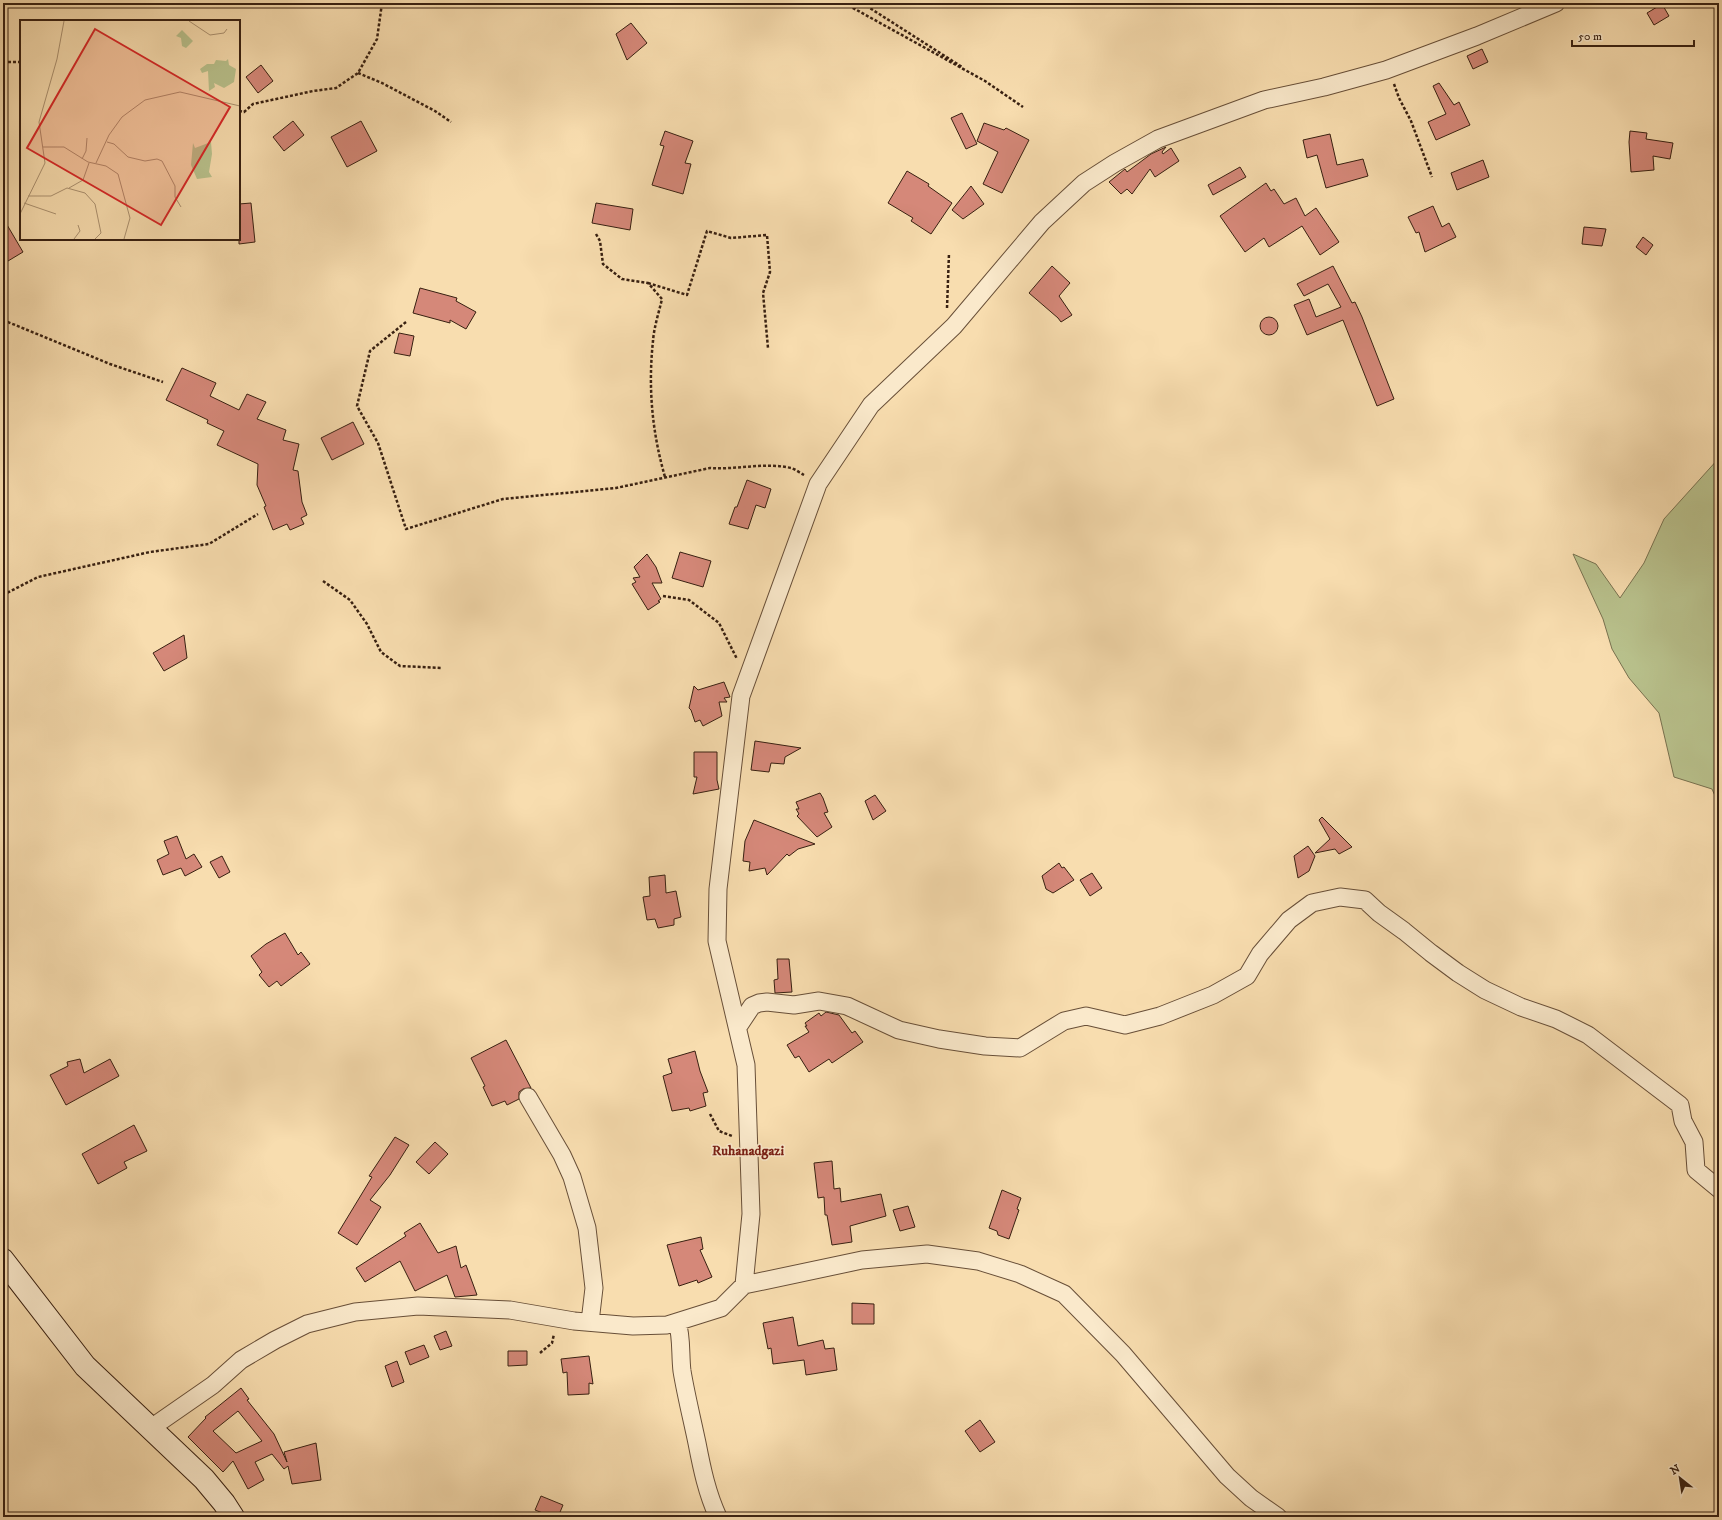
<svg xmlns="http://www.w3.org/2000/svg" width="1722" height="1520" font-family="'IM FELL DW Pica',serif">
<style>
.green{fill:#b9c28d;stroke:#78714f}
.building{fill:#d58879;stroke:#382011;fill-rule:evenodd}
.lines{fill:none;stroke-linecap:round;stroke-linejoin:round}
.street-casing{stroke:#684f38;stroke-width:19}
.secondary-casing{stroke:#382011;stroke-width:24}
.path{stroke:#382011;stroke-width:2.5;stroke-dasharray:3 2;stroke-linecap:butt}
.street{stroke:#fae9cb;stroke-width:17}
.secondary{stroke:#fae9cb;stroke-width:22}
.labels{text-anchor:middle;stroke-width:3;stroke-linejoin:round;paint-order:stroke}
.quarter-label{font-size:14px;font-weight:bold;fill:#7a1f14;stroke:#fae9cb}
.inset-road{fill:none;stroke:#ab9170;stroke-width:1}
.view{fill:#d62828;fill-opacity:0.15;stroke:#d62828;stroke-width:2}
.inset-edge{fill:none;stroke:#382011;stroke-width:2}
</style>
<rect width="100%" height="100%" fill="#f8ddaf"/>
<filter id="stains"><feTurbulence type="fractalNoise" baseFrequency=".005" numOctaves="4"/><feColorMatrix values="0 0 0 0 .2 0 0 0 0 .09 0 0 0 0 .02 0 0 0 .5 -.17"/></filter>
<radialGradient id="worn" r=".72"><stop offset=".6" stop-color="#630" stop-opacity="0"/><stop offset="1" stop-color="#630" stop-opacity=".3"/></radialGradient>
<path class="green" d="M1719,458V805L1712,789L1674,777L1659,713L1629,678L1612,649L1603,619L1573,554L1596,564L1620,598L1644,563L1664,519Z"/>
<path class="building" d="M1662,4L1669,16L1654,25L1647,13Z
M631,23L647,43L627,60L616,34Z
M1482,49L1488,62L1473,69L1467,56Z
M261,65L273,81L258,93L246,77Z
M1439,83L1454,105L1459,102L1470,125L1436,140L1428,122L1446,114L1433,86Z
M962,113L977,144L966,149L951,118Z
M293,121L304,135L284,151L273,137Z
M361,121L377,151L347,167L331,137Z
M984,123L1004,130L1006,128L1029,140L1002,193L983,184L998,152L977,141Z
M665,131L693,141L685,163L691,164L683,194L652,185L664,146L660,145Z
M1630,131L1647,133L1646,139L1673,143L1670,159L1653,156L1654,170L1631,172L1629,142Z
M1330,134L1337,165L1363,159L1368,176L1326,188L1317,155L1307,158L1303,140Z
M1166,147L1162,152L1163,154L1171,148L1179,161L1155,177L1150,169L1132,194L1127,189L1121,194L1109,182L1125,169L1127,172L1151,154Z
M1483,160L1489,177L1457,190L1451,173Z
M1240,167L1246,177L1213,195L1208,185Z
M907,171L929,184L928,186L952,203L931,234L911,221L913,218L888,203Z
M1266,183L1271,191L1274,189L1284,204L1296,198L1305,216L1316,208L1339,242L1320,255L1302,226L1269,247L1264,238L1245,252L1220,216Z
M971,186L984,204L963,219L952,210Z
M251,203L255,242L239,244V204Z
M596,203L633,209L630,230L592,223Z
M1433,206L1442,227L1449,223L1456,237L1425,252L1419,232L1416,233L1408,217Z
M3,218L23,252L3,264Z
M1584,227L1606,229L1602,246L1582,244Z
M1643,237L1653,245L1646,255L1636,247Z
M1052,266L1070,283L1059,296L1072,315L1061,322L1058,318L1029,293Z
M1333,266L1352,303L1355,302L1362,317L1394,399L1377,406L1343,320L1307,335L1294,305L1309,299L1316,317L1341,307L1328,284L1304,296L1297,284Z
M420,288L457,298L456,301L476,312L466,329L450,320V323L413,313Z
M1260 326a9 9 0 1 1 18 0a9 9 0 1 1-18 0Z
M399,333L414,336L410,356L394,353Z
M182,368L216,383L210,396L239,410L247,394L266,402L257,419L286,430L283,440L299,444L293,470L298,471L302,502L307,515L301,518L304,524L290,530L287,524L273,530L264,507L266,506L257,485L258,464L217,445L224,431L207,423L208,420L166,400Z
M353,422L364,444L332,460L321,438Z
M747,480L771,489L765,508L756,505L748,529L729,524L735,507H737Z
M680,552L711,561L703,587L672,578Z
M647,554L656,567L662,583H652L661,599L658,601L660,602L648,610L632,584L636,582L633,578L640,577L634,567Z
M184,635L187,658L164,671L153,653Z
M724,682L730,697L724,698L727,702H719L722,716L703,726L700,720L695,722L691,710L689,708L694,686L698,690Z
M755,741L801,748L785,757L784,764L771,763L769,772L751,770Z
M694,752H717V780L719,789L693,794L697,777H694Z
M820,793L823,798L828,812L824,813L832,827L817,837L797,816L799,814L796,809H799L796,802Z
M875,795L886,811L873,820L865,801Z
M1322,817L1352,847L1339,854L1335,849L1315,853L1330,839L1319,820Z
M754,820L815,844L798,849L789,856L787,854L767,875L765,868L749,871L750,862L743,861L745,841Z
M177,836L186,859L194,854L202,867L185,876L181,868L163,875L157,860L169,854L164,841Z
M1308,846L1315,856L1309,871L1298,878L1294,856Z
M222,856L230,872L219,878L210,862Z
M1059,863L1062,868L1064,867L1074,880L1053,893L1046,889L1042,876Z
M1092,873L1102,888L1090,896L1080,880Z
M665,875L666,893L676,891L681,917L674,919V925L658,928L655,919L647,920L643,897L650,896L649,877Z
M285,933L298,955L301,952L310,964L281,986L277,981L269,987L259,975L262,972L251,956L266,944Z
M777,959H789L792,992L775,993L774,980L778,979Z
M826,1012L839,1015L852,1033L855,1031L863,1042L832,1063L829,1059L809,1072L799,1056L795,1058L787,1045L809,1032L805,1026H807L805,1023L819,1013L821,1016Z
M506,1040L531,1088L523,1089L519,1092V1099L507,1105L505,1101L492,1106L483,1087L485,1086L471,1058Z
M695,1051L700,1071L708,1092L703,1093L706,1106L690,1111L689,1108L672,1111L663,1076L672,1073L668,1059Z
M80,1059L84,1073L110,1059L119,1076L66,1105L50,1075L68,1066L67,1062Z
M134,1125L147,1151L124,1162L127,1168L98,1184L82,1154Z
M395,1137L409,1145L390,1175L370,1200L381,1207L357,1245L338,1233L372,1177L369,1176Z
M435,1142L448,1154L429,1174L416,1162Z
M832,1161L834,1189L840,1188L841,1202L881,1194L886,1216L850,1226L852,1242L832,1245L827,1215H825L824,1197L818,1198L814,1163Z
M1002,1190L1021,1198L1017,1209L1019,1210L1009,1239L998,1235L997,1231L989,1228Z
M908,1206L915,1227L900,1231L893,1210Z
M420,1223L438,1253L456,1246L461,1268L466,1265L477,1295L455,1297L447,1275L415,1291L400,1261L365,1282L356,1268L406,1236L404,1233Z
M701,1237L703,1249L700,1250L712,1277L698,1283L697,1280L679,1286L667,1245Z
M852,1303L874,1304V1324H852Z
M793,1317L798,1346L823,1340L825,1349L834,1348L837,1370L806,1375L804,1360L773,1364L771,1348L768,1349L763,1323Z
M446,1331L452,1346L440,1350L434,1336Z
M424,1345L429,1357L410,1365L405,1352Z
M508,1351H527V1365L508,1366Z
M589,1356L593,1384L589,1383V1394L568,1395L567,1372L563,1373L561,1359Z
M397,1361L404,1382L392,1387L385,1366Z
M241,1388L249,1399L247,1400L274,1434L287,1462L284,1452L316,1443L321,1480L292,1484L288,1466L284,1469L272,1454L255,1462L264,1480L248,1489L233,1461L223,1472L188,1437L206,1418L205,1417ZM238,1411L262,1441L236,1453L213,1431Z
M980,1420L995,1442L980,1452L965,1431Z
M541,1496L563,1505L558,1517H553L535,1510Z"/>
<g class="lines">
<defs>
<path id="street" d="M738,1027L752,1006L759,1003L767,1002L794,1005L819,1001L847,1006L899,1030L939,1039L985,1046L1020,1048L1064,1021L1086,1016L1125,1025L1160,1016L1213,995L1247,976L1260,954L1289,920L1312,903L1340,897L1365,900L1379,913L1404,931L1431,953L1458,973L1485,990L1521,1007L1556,1019L1588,1035L1680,1105L1683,1121L1694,1142L1696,1170L1719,1189
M528,1097L562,1155L572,1177L587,1228L594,1288L590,1322
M744,1285L751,1214L746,1065L717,941L718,889L741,696L818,484L871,405L954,326L1042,222L1084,183L1115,163L1158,139L1264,100L1324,87L1386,70L1477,36L1556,3
M677,1322C682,1336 680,1355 682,1371C686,1395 692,1419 697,1443C702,1469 707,1493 718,1517
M151,1428L213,1385L241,1360L275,1340L307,1324L355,1312L418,1306L510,1310L574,1321L633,1326L667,1325L721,1308L744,1285L862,1260L927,1254L978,1261L1020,1274L1064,1294L1123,1354L1227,1476L1251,1498L1278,1517"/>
<path id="secondary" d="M3,1260L85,1366L204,1479L224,1503L233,1517"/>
</defs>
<use href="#street" class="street-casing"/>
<use href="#secondary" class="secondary-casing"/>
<path class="path" d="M844,3L985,81L1023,107
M862,3L962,67
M3,62H21
M358,73L382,83L435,111L451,122
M1394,84L1399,98L1411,121L1432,177
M239,111L244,112L253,104L313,91L336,88L358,73L377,39L382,3
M596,234L600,241L603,264L622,279L648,283L662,299C659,312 654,327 653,341C648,387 652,432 665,477
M648,283L687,295L707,231L731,238L767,235L770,272L763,293L768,348
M947,308L949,253
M3,320L110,364L163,382
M406,322L370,351L357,406L378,443L406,529L503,499L616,488L710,468C736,470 764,462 791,468C795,469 800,473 804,475
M323,581L350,600L367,624L381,652L400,666L441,668
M3,595L38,577L150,552L209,544L258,514
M663,596L689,600L719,623L737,659
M710,1114L719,1131L732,1136
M540,1353L552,1343L554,1334
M1452,1517L1454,1513"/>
<use href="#street" class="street"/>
<use href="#secondary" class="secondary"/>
</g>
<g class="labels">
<g class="quarter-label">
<text x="748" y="1155">Ruhanadgazi</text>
</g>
</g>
<g transform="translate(20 20)">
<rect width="220" height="220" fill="#f8ddaf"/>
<path d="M162,10L173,21L166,28L162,26L161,18L156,16ZM208,39L209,45L216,49L214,62L204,68L194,63L195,67L189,71L188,51L182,53L180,49L187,44H194L196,40L206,41ZM191,122L192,134L189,152L192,157L177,159L171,145L173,123L175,128Z" fill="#b9c28d"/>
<path class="inset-road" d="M169,1L190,15L204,13L207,9M87,122L94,124L108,137L125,141L137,139L142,141L155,166V177L161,187M23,127H44L68,142L86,146L98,154L110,198L104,219M62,139L66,131L67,118M76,143L89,115L102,97L125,80L160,72L220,86M49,168L63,160L69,143M8,176H31L47,168L65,173L75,184L81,213L75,219M4,183L36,194M0,194L25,143L19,102L37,39L44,1M54,219L60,211L58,205"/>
<path class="view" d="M75,9L210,87L141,205L7,128Z"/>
<rect width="220" height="220" class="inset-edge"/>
</g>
<rect width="1722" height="1520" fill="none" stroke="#f8ddaf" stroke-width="16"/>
<rect x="4" y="4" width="1714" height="1512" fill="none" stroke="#382011" stroke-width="2"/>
<rect x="8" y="8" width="1706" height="1504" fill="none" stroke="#382011"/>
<g transform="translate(1680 1478) rotate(330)" stroke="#fae9cb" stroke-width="3" paint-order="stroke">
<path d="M0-3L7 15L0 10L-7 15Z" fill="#382011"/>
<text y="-6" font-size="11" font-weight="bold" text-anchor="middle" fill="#382011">N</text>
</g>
<path d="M1572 40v6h122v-6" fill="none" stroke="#382011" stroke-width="2"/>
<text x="1578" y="40" font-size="12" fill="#382011" stroke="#fae9cb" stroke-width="3" paint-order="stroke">50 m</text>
<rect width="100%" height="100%" filter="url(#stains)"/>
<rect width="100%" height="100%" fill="url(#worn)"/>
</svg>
